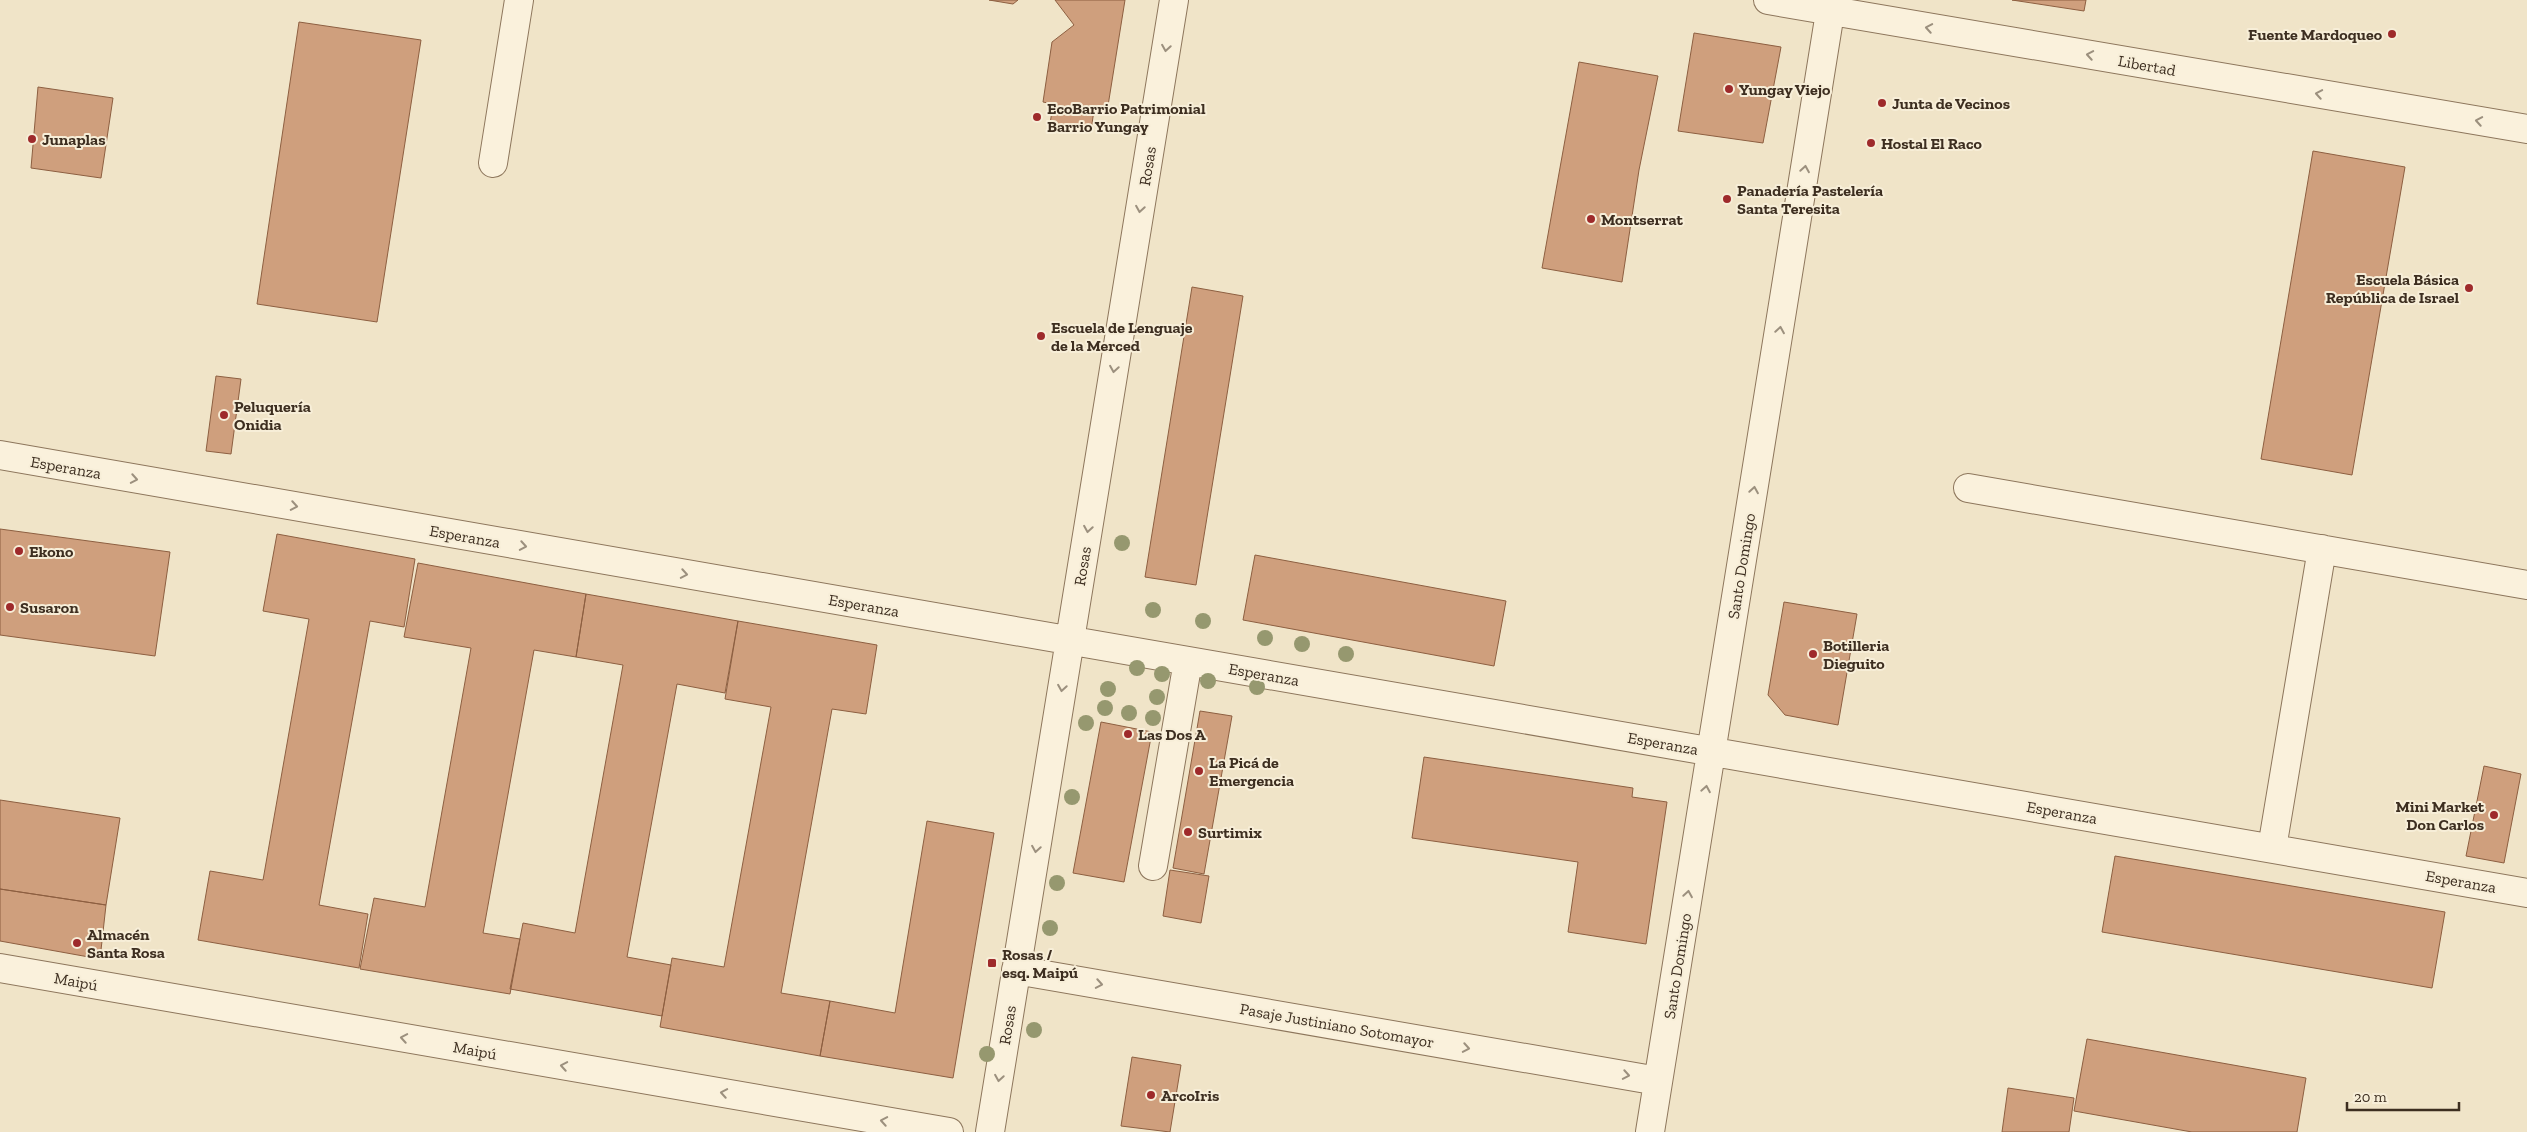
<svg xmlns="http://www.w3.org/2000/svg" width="2527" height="1132" font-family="'Zilla Slab',serif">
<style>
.building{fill:#cf9f7d;stroke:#8d5f41}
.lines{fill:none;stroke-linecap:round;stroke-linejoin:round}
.minor-casing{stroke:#8d765c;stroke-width:30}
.minor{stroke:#faf1dc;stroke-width:28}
.tree{fill:#96986f}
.oneway{stroke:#9c907e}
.poi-dot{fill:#9e2a2b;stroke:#f7eed8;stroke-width:2}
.labels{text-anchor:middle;stroke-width:4;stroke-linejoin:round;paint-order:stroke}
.poi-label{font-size:16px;font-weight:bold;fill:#3d2e20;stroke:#f7eed8;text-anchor:start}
.street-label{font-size:16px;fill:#3d2e20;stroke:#f7eed8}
</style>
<rect width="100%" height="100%" fill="#f0e4c8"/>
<path class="building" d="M989,0H1018L1013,4Z
M1055,0H1125L1107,112L1094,110L1091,131L1050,124L1053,104L1043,102L1052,42L1074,25Z
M2012,0H2086L2084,11Z
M299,22L421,40L377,322L257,304Z
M1694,33L1781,47L1763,143L1678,131Z
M1579,62L1658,76L1639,170L1622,282L1542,268Z
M38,87L113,98L101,178L31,168Z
M2313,151L2405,167L2352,475L2261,459Z
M1192,287L1243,296L1196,585L1145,577Z
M216,376L241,379L231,454L206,451Z
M0,529L170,552L155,656L0,635Z
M277,534L415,559L404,627L370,621L319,905L368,914L359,968L198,940L210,871L263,880L309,619L263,611Z
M1255,555L1506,601L1494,666L1243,620Z
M418,563L586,594L576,657L534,650L483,933L520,939L510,994L360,969L374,898L425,907L471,648L404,637Z
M586,594L738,621L725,693L677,684L627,957L671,965L662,1016L510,989L523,923L575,933L623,665L576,657Z
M1784,602L1857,614L1838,725L1785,715L1768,695Z
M738,621L877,645L866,714L832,709L781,993L830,1001L820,1056L660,1027L672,958L724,967L771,707L725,699Z
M1200,711L1232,716L1204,874L1173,868Z
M1101,722L1152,732L1124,882L1073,873Z
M1424,757L1633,788L1632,797L1667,802L1646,944L1568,932L1578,862L1412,838Z
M2484,766L2521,774L2504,863L2466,856Z
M0,800L120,818L106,905L0,889Z
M927,821L994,833L953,1078L820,1056L830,1001L895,1013Z
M2115,856L2445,912L2432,988L2102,932Z
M1170,870L1209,876L1201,923L1163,916Z
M0,889L106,905L100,959L0,941Z
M2087,1039L2306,1078L2297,1132H2192L2074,1111Z
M1132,1057L1181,1065L1170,1132L1121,1126Z
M2008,1088L2074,1098L2069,1132H2002Z"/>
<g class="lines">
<defs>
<path id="minor" d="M1768,0L2527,129
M493,163L519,0
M0,455L2527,893
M1968,488L2527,585
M2272,848L2322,549
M1153,866L1188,661
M0,968L949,1132
M1016,970L1658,1081
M990,1132L1174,0
M1650,1132L1832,0"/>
</defs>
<use href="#minor" class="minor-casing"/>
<use href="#minor" class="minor"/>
</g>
<g class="tree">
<circle cx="1122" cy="543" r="8"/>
<circle cx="1153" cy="610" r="8"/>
<circle cx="1203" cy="621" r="8"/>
<circle cx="1265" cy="638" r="8"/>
<circle cx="1302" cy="644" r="8"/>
<circle cx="1346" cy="654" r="8"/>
<circle cx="1137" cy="668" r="8"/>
<circle cx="1162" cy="674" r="8"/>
<circle cx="1208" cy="681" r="8"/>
<circle cx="1257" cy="687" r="8"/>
<circle cx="1108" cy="689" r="8"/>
<circle cx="1157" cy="697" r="8"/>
<circle cx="1105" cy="708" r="8"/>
<circle cx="1129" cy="713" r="8"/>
<circle cx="1153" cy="718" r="8"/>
<circle cx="1086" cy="723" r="8"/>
<circle cx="1072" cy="797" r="8"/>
<circle cx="1057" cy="883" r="8"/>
<circle cx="1050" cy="928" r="8"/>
<circle cx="1034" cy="1030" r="8"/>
<circle cx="987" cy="1054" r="8"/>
</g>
<defs><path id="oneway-chevron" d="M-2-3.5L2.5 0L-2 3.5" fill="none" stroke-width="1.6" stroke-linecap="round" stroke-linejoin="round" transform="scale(1.25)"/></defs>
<g class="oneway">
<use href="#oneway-chevron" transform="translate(1929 28) rotate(-170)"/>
<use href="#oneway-chevron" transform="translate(1166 48) rotate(99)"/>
<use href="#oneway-chevron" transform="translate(2090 55) rotate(-170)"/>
<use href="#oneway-chevron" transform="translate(2319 94) rotate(-170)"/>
<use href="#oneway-chevron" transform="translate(2479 121) rotate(-170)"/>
<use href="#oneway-chevron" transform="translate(1805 169) rotate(-81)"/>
<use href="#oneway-chevron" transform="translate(1140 209) rotate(99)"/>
<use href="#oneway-chevron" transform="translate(1780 330) rotate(-81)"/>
<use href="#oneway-chevron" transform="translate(1114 369) rotate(99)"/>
<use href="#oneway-chevron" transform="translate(134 479) rotate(10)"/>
<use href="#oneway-chevron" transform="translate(1754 490) rotate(-81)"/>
<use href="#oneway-chevron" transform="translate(294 506) rotate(10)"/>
<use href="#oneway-chevron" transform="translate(1088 529) rotate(99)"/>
<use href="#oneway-chevron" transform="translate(523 546) rotate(10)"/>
<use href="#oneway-chevron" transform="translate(684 574) rotate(10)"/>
<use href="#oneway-chevron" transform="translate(1062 688) rotate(99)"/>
<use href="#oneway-chevron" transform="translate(1706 789) rotate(-80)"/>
<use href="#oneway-chevron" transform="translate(1036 849) rotate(99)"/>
<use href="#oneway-chevron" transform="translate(1688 894) rotate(-81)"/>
<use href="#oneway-chevron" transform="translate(1099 984) rotate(10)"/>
<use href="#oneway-chevron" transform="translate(404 1038) rotate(-170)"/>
<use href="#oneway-chevron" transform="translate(1466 1048) rotate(10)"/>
<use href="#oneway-chevron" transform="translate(564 1066) rotate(-170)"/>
<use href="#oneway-chevron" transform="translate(1626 1075) rotate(10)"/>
<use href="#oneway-chevron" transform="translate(999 1078) rotate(99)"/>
<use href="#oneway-chevron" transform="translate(724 1093) rotate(-170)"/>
<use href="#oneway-chevron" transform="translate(884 1121) rotate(-170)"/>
</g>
<g class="poi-dot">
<circle cx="2392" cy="34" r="5"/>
<circle cx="1729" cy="89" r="5"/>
<circle cx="1882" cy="103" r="5"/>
<circle cx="1037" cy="117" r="5"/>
<circle cx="32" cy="139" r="5"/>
<circle cx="1871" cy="143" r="5"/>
<circle cx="1727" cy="199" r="5"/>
<circle cx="1591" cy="219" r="5"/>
<circle cx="2469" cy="288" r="5"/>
<circle cx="1041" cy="336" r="5"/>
<circle cx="224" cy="415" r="5"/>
<circle cx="19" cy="551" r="5"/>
<circle cx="10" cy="607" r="5"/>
<circle cx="1813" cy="654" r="5"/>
<circle cx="1128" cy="734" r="5"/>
<circle cx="1199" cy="771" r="5"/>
<circle cx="2494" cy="815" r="5"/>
<circle cx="1188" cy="832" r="5"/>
<circle cx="77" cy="943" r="5"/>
<rect x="987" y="958" width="10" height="10" rx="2.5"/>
<circle cx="1151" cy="1095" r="5"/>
</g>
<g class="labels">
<g class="poi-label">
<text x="2382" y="40" text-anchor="end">Fuente Mardoqueo</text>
<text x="1739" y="95">Yungay Viejo</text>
<text x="1892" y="109">Junta de Vecinos</text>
<text x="1047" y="114">EcoBarrio Patrimonial<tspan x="1047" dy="18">Barrio Yungay</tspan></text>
<text x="42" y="145">Junaplas</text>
<text x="1881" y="149">Hostal El Raco</text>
<text x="1737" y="196">Panadería Pastelería<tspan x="1737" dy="18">Santa Teresita</tspan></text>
<text x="1601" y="225">Montserrat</text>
<text x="2459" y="285" text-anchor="end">Escuela Básica<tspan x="2459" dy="18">República de Israel</tspan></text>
<text x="1051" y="333">Escuela de Lenguaje<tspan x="1051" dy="18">de la Merced</tspan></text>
<text x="234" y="412">Peluquería<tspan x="234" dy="18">Onidia</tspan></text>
<text x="29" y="557">Ekono</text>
<text x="20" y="613">Susaron</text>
<text x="1823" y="651">Botilleria<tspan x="1823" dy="18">Dieguito</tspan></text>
<text x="1138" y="740">Las Dos A</text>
<text x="1209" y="768">La Picá de<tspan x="1209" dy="18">Emergencia</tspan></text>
<text x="2484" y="812" text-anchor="end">Mini Market<tspan x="2484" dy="18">Don Carlos</tspan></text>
<text x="1198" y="838">Surtimix</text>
<text x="87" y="940">Almacén<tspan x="87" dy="18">Santa Rosa</tspan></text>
<text x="1002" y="960">Rosas /<tspan x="1002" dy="18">esq. Maipú</tspan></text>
<text x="1161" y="1101">ArcoIris</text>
</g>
<g class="street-label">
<text transform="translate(2147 65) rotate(10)" y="6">Libertad</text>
<text transform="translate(1147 166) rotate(-81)" y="6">Rosas</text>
<text transform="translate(66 467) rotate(10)" y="6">Esperanza</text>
<text transform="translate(465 536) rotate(10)" y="6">Esperanza</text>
<text transform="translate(1082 566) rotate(-81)" y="6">Rosas</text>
<text transform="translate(1741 566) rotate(-81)" y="6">Santo Domingo</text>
<text transform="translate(864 605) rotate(10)" y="6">Esperanza</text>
<text transform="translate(1264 674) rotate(10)" y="6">Esperanza</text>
<text transform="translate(1663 743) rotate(10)" y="6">Esperanza</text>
<text transform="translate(2062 812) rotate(10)" y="6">Esperanza</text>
<text transform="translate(2461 881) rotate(10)" y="6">Esperanza</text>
<text transform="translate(1677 966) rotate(-81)" y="6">Santo Domingo</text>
<text transform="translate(76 981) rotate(10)" y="6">Maipú</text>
<text transform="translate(1007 1025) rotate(-81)" y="6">Rosas</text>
<text transform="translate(1337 1025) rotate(10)" y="6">Pasaje Justiniano Sotomayor</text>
<text transform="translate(475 1050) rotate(10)" y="6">Maipú</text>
</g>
</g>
<path d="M2347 1102v8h112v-8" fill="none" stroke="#3d2e20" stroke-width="2.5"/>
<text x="2354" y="1102" font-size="15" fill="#3d2e20" stroke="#f7eed8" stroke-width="4" paint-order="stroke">20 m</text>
</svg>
